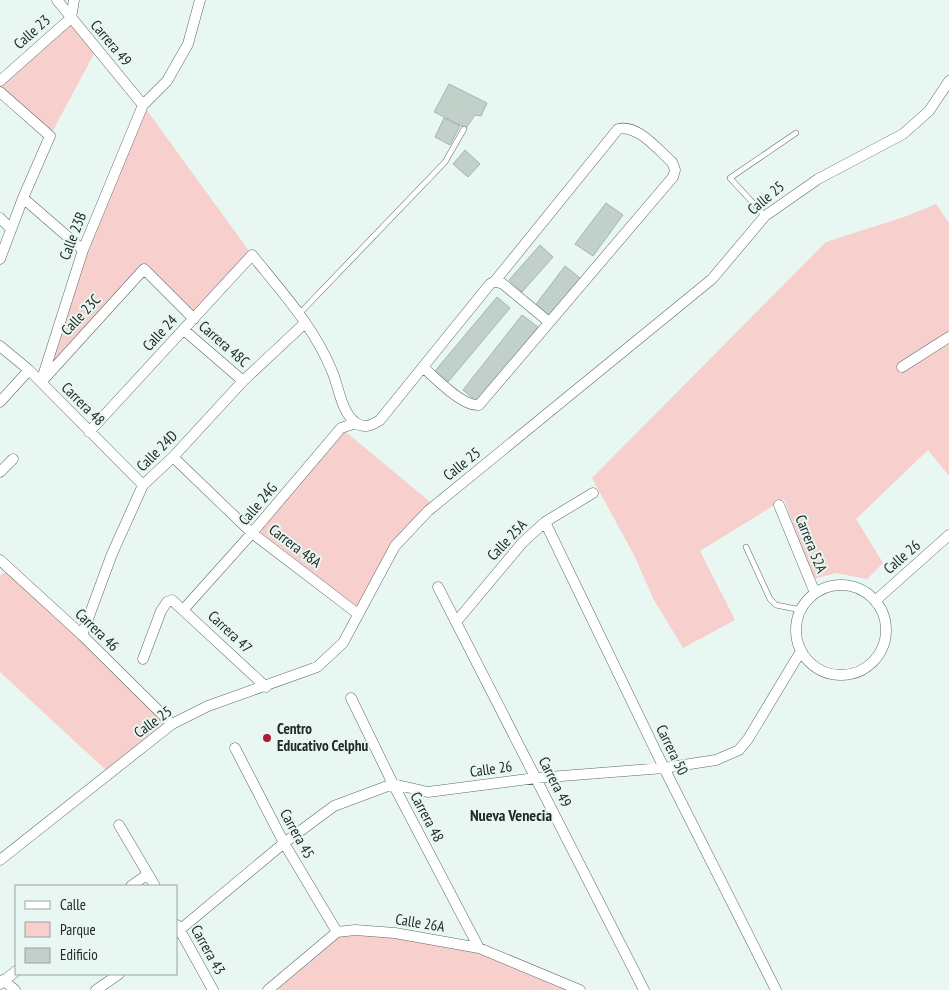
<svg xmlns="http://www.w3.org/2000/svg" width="949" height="990" font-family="'PT Sans Narrow',sans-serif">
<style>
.green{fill:#f7cfcd}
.building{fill:#c1d0c9;stroke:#a7b5af}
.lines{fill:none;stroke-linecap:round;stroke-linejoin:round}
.lane-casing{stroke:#5d6b65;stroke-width:6}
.street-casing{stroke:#5d6b65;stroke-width:11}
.lane{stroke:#fff;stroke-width:5}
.street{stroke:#fff;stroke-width:10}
.poi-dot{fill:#b01c32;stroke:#e8f7f1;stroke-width:2}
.labels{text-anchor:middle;stroke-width:4;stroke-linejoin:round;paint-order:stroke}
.street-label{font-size:15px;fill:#232926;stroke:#e8f7f1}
.poi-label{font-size:15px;font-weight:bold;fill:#232926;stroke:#e8f7f1;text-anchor:start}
.neighbourhood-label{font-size:16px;font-weight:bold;fill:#232926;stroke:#e8f7f1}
</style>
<rect width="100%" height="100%" fill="#e8f7f1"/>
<path class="green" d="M71,18L96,50L50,136L0,92V82Z
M143,105L252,255L194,319L144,269L41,382L85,245Z
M936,204L949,223V476L928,450L856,519L883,563L867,579L836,573L813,579L784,499L700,551L735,620L683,648L654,600L634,555L592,478L826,242L904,217Z
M341,428L435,506L395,546L358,614L252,533Z
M10,570L172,724L110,774L0,672V575Z
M337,932L395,933L479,948L580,990H268Z"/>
<path class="building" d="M449,84L487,103L481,116L475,115L466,128L434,112Z
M444,118L460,126L450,145L435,137Z
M465,150L480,164L468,177L453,164Z
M606,203L623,215L593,256L575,244Z
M540,245L553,257L522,292L509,280Z
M565,266L580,278L550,319L534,307Z
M497,297L510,308L448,382L435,371Z
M522,315L538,327L478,403L463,390Z"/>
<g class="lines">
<defs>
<path id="lane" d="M765,216L730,178L796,133
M300,313L445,162L464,129
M746,547L770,599L776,605L801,610"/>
<path id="street" d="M57,0L143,105
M0,81L71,18L74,0
M0,92L50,136L23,198L0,259
M23,198L83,250
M0,218L11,229
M184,330L243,381
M0,346L29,370L143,485
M423,367C435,378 463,407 479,405L673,177L675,170L672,162C658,150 638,124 618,129L495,281
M902,367L949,337
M44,379L144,269L194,319
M41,382L83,250L143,105L167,81L188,44L200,0
M0,402L29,370
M89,432L252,255C282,292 314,327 332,371C339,387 341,412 356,423C365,429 372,425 380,420L490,284L495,281L503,284L549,322
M173,457L252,533L358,614
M0,472L13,459
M779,505L815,593
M545,522L664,768L776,990
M0,560L82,635L172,724
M796 630a45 45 0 1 1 90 0a45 45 0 1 1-90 0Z
M438,587L644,990
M875,601L949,535
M184,609L252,533L341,428L356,423
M456,622L523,542L545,522L593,493
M82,635L112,554L143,485L173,457L243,381L305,323
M143,659L161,611L167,602L172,600L266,687
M351,698L393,784L479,948
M235,748L284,843L337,932
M119,825L155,886
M0,860L172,724L208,706L317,667L343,643L395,546L428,511L712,279L765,216L818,179L903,134L929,111L949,81
M131,886L148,874
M177,925L213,990
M176,933L284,843L334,806L393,784L428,792L536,778L664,768L716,760L739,750L748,739L801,651
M3,980L15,990
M0,984L16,971
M96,990L119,974
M268,990L337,932L355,930L395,933L479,948L580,990"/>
</defs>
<use href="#lane" class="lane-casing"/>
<use href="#street" class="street-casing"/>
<use href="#lane" class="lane"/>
<use href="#street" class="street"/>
</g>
<circle class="poi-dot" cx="267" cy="738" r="5"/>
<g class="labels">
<g class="street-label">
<text transform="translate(32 32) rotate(-42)" y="5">Calle 23</text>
<text transform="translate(111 43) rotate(50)" y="5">Carrera 49</text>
<text transform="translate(766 198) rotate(-40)" y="5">Calle 25</text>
<text transform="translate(73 236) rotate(-69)" y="5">Calle 23B</text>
<text transform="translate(81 315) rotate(-47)" y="5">Calle 23C</text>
<text transform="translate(160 333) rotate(-47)" y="5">Calle 24</text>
<text transform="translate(224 344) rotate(41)" y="5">Carrera 48C</text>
<text transform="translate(83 404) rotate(45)" y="5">Carrera 48</text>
<text transform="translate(157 451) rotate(-45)" y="5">Calle 24D</text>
<text transform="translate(462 464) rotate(-39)" y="5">Calle 25</text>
<text transform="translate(258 504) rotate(-50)" y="5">Calle 24G</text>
<text transform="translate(507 540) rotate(-47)" y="5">Calle 25A</text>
<text transform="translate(811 544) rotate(68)" y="5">Carrera 52A</text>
<text transform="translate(295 546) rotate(37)" y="5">Carrera 48A</text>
<text transform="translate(902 557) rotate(-41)" y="5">Calle 26</text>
<text transform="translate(97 630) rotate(44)" y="5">Carrera 46</text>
<text transform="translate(230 632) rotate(43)" y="5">Carrera 47</text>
<text transform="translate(153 722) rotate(-36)" y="5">Calle 25</text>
<text transform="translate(672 750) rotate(64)" y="5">Carrera 50</text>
<text transform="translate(491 769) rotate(-8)" y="5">Calle 26</text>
<text transform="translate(555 782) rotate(63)" y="5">Carrera 49</text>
<text transform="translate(427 817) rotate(62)" y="5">Carrera 48</text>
<text transform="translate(297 834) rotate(61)" y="5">Carrera 45</text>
<text transform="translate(420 923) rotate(9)" y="5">Calle 26A</text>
<text transform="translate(208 950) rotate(61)" y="5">Carrera 43</text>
</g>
<g class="poi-label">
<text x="277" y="734">Centro<tspan x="277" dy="17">Educativo Celphu</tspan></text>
</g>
<g class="neighbourhood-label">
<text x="511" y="821">Nueva Venecia</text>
</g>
</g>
<rect x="15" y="885" width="162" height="90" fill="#e8f7f1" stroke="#99a5a0"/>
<rect x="25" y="901" width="25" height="8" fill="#ffffff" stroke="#99a5a0"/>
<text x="60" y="910" font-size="15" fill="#232926">Calle</text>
<rect x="25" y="922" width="25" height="15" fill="#f7cfcd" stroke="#99a5a0"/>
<text x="60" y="935" font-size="15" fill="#232926">Parque</text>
<rect x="25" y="948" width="25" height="15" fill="#c1d0c9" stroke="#99a5a0"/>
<text x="60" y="960" font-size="15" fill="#232926">Edificio</text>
</svg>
